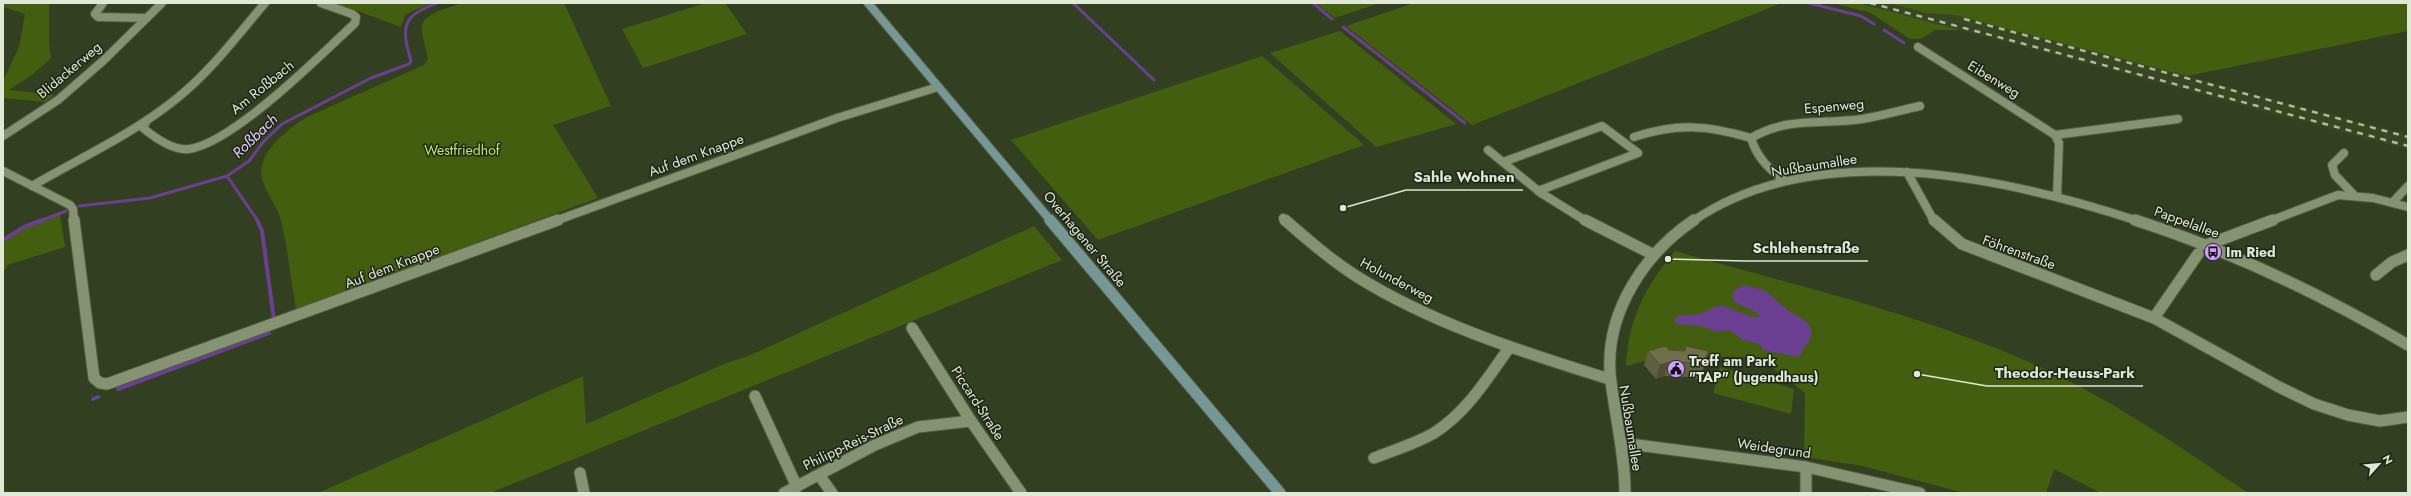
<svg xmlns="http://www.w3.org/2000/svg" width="2411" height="496" font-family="Jost,sans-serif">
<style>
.built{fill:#384722}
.green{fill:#445e10}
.water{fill:#6b3f91}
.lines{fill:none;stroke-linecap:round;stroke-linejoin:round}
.stream-far1{stroke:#6b3f91;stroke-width:3}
.stream{stroke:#6b3f91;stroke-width:4}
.minor-far1-casing{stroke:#525c42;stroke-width:10}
.minor-casing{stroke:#525c42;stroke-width:13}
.secondary-far1-casing{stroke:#525c42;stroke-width:10}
.secondary-casing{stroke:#525c42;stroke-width:13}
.minor-far1{stroke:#859372;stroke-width:8}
.minor{stroke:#859372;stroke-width:11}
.secondary-far1{stroke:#759795;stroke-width:8}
.secondary{stroke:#759795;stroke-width:11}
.rail{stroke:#b0b9a4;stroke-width:2.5;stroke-dasharray:6 6;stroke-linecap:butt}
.wall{fill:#5f5f41}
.shaded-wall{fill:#4e4e35}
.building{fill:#6f6f4c;stroke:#4e4e35}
.labels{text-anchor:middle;stroke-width:3;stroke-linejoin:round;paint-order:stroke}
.street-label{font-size:14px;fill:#e0e8d6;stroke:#1e2416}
.park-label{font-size:14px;fill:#baeb6c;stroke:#1e2416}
.poi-label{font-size:14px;font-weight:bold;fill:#e0e8d6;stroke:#1e2416;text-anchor:start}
.water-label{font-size:15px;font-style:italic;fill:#e5cffc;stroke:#1e2416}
.leader{fill:none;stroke:#e0e8d6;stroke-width:1.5}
.callout-dot{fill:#e0e8d6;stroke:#1e2416;stroke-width:1.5}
.callout-label{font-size:15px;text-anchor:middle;font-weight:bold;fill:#e0e8d6;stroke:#1e2416;stroke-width:3;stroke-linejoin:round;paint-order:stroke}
</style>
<rect width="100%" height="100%" fill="#333f21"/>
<path class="built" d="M1858,3H1888L1926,13L1955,15L2187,76L2408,135V150Z"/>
<path class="green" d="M3,3H49V43L51,58L32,75L9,90L55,95L45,102L3,98V81L19,47L25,14L3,7Z
M336,3H430L405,15L401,27Z
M463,3H564L611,106L553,125L598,198L296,309C291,281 288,252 282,224C279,209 268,196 263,182C253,155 288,128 309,116L424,65L428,59C426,49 422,38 422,28C421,13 452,7 463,3Z
M706,3H725L747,34L643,68L622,29Z
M1316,3H1380L1335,18Z
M1414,3H1782L1472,125L1346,26Z
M1833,3H1858L1960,30H1935L1921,39H1910L1871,13Z
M1888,3H2408V31L2187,76L1955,15L1926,13Z
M1340,31L1456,124L1376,147L1270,53Z
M1262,56L1364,145L1098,240L1011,140Z
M60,214L65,247L7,265V268L3,270V242L25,228Z
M1034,226L1062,260L490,493H318L583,376L586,424L729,362L746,357Z
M1675,251C1796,286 1922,314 2038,366C2113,400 2180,447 2248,493H2101L2054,469L2046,493H1964L1863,466L1804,457L1805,393L1759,357L1663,356L1626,366C1628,321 1645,286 1675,251Z
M1720,367L1794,389L1791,414L1713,393Z"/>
<path class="water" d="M1741,286H1748L1766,291L1787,310L1806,321L1812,331L1808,344H1806L1799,357L1762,350L1761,344L1743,340L1730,330L1718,332L1701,326L1677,324L1674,321L1677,316L1701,314L1717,306H1724L1752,317H1760C1755,305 1729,309 1733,292Z"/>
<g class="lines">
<path class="stream-far1" d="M1073,3L1154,80
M1313,3L1332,19
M1809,3L1861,16L1874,24
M1343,27L1465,123
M1884,30L1904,43
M227,176L258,221
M79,206L150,198L227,176L249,161L264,141L282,124L371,78L409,64L411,61C401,26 402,16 437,3
M40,221L66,211"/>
<path class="stream" d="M257,220L262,231L274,320
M3,240L24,227L43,220
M118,389L269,333
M93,399L98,397"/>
<defs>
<path id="minor-far1" d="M103,3L95,14L98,17L147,18
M1918,47L2055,135L2059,143L2057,197
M147,120L143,128C154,137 174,151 189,149C233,143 321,55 355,23L356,17L352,14L321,3
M2055,135L2178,119
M3,136L58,100L104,60L162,3
M1634,137C1678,123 1707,125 1751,138C1757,158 1769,169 1785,181
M1751,138C1789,116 1822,125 1862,119C1882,116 1901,110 1920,106
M1488,150L1541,193L1586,221
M2344,153L2332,165L2335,175L2353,194
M1503,162L1602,126L1638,153L1538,191
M3,171L70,205L73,209L74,221
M1907,172L1934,221
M32,186C80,158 133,134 176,99C210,72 237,36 265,3
M2393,202L2408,186
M1283,218L1286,221
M555,221L837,118L938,87
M1693,221C1818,136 2004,177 2138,221
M2270,221L2338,195L2373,198L2408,207"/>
<path id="minor" d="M74,220L94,378L100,383L107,384L558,220
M1285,220C1308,240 1331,260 1356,276C1434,325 1523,352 1609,379
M1585,220L1652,254
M1934,220L1962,244L2154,318L2279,387L2314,404L2348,415L2380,421L2408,417
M2135,220C2231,251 2321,294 2408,345
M2209,244L2273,220
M2376,275L2392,262L2408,255
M2154,318L2198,254
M912,328L971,421L1021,493
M755,396L797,487
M1622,443L1806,467L1920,493
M1374,458C1394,450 1415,444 1434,433C1466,413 1487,379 1509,348
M1806,467V493
M580,473L584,493
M819,475L832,493
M784,493L875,445L918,427L971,421
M1625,493C1625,452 1614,413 1610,373C1606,311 1645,253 1694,220"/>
<path id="secondary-far1" d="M868,3L1051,221"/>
<path id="secondary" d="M1050,220L1280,493"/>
</defs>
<use href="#minor-far1" class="minor-far1-casing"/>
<use href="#minor" class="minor-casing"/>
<use href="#secondary-far1" class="secondary-far1-casing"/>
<use href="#secondary" class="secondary-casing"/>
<use href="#minor-far1" class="minor-far1"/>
<use href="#minor" class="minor"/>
<use href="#secondary-far1" class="secondary-far1"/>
<use href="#secondary" class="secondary"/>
<path class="rail" d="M1870,3L2408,146
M1964,19L2408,137"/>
</g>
<path class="wall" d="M1669,350L1704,366L1700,380L1690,377L1664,376L1656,379L1644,365L1648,351Z"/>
<path class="shaded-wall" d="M1669,362L1664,376L1656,379L1660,365Z"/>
<path class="building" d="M1666,346L1669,350L1685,351L1686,346L1708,351L1704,366L1695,363L1669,362L1660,365L1648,351Z"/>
<defs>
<symbol id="bus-disc" viewBox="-11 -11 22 22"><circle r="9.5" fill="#d09dff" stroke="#1e2416"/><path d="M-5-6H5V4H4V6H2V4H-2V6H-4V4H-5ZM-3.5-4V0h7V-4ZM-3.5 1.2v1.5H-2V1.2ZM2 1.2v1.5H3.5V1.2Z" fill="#111"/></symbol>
<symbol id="civic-disc" viewBox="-11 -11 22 22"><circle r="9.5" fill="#d09dff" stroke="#1e2416"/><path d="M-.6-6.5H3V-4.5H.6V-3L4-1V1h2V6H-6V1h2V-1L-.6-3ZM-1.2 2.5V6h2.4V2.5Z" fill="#111"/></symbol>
</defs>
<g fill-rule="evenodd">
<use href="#bus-disc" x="2203" y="242" width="20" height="20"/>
<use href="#civic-disc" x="1666" y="359" width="20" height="20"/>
</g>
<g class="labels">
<g class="street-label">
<text transform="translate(69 70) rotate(-40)" y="5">Blidackerweg</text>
<text transform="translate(1994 79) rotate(31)" y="5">Eibenweg</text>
<text transform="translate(262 87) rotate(-39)" y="5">Am Roßbach</text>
<text transform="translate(1834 106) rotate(-5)" y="5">Espenweg</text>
<text transform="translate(696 155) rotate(-20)" y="5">Auf dem Knappe</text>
<text transform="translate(1814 165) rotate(-9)" y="5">Nußbaumallee</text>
<text transform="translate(2187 222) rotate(20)" y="5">Pappelallee</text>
<text transform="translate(1085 239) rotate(50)" y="5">Overhagener Straße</text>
<text transform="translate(2019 252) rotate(20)" y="5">Föhrenstraße</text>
<text transform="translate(392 266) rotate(-21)" y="5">Auf dem Knappe</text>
<text transform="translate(1397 280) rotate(28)" y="5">Holunderweg</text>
<text transform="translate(978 403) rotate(57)" y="5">Piccard-Straße</text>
<text transform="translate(1631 428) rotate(81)" y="5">Nußbaumallee</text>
<text transform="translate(853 442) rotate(-26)" y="5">Philipp-Reis-Straße</text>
<text transform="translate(1774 448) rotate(8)" y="5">Weidegrund</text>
</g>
<g class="park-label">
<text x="462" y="155">Westfriedhof</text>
</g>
<g class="poi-label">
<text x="2226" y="257">Im Ried</text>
<text x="1689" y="366">Treff am Park<tspan x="1689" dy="16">"TAP" (Jugendhaus)</tspan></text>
</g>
<g class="water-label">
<text transform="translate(255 136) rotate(-44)" y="5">Roßbach</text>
</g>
</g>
<path class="leader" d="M1343 208L1406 190H1523M1668 259L1745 261H1868M1917 374L1987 386H2143"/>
<g class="callout-dot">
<circle cx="1343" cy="208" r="4"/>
<circle cx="1668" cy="259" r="4"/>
<circle cx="1917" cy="374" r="4"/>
</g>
<g class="callout-label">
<text x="1464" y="182">Sahle Wohnen</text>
<text x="1806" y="253">Schlehenstraße</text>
<text x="2065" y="378">Theodor-Heuss-Park</text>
</g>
<rect width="2411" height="496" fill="none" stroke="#e0e8d6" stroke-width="8"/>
<g transform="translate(2379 464) rotate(63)" stroke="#1e2416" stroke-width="3" paint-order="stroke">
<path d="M0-3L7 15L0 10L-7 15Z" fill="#e0e8d6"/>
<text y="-6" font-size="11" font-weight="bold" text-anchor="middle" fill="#e0e8d6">N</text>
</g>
</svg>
